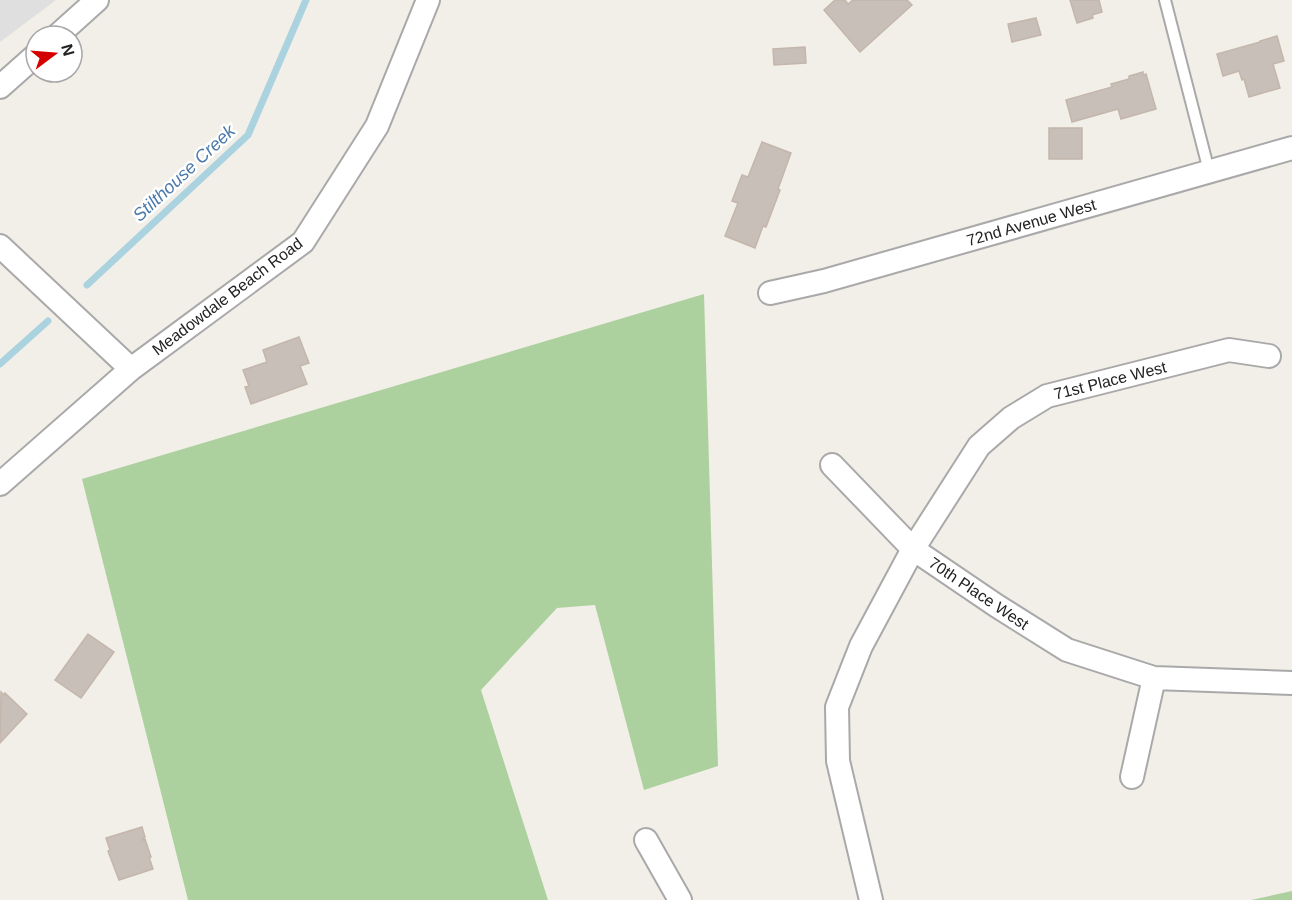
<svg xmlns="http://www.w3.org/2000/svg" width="1292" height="900" font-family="Helvetica,sans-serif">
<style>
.residential{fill:#e0dfdf}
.forest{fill:#add19e}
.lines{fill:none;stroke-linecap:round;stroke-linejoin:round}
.stream{stroke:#aad3df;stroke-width:7}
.building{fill:#c7bfb8;stroke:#c4b6ab;stroke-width:1.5}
.service-casing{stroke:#a9a9a9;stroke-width:14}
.minor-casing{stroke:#a9a9a9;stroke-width:26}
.service{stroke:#fff;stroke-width:10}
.minor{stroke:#fff;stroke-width:22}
.labels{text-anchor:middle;stroke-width:5;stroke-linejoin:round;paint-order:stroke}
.street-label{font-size:16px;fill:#222;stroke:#fff}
.water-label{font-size:18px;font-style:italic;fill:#4a7aab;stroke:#fff}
</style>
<rect width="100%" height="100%" fill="#f2efe9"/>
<path class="residential" d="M0,0H56L0,42Z"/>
<path class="forest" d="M704,294L718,766L644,790L595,605L557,608L481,690L548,900H188L82,479Z
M1292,891V900H1251Z"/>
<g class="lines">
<path class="stream" d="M87,285L248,135L306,0
M0,364L48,321"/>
</g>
<path class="building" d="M835,0H845L848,4L853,0H907L912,5L860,52L824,10Z
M1070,0H1099L1102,12L1092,15L1093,18L1077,23Z
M1036,18L1041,35L1012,42L1008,24Z
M1277,36L1284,61L1273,64L1280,88L1249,97L1244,79L1242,80L1239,71L1223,76L1217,54L1260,42V41Z
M805,47L806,63L774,65L773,49Z
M1143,72V75L1146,74L1156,109L1121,119L1118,109L1072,122L1066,100L1112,87L1111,84L1129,79V76Z
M1049,128H1082V159H1049Z
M762,142L791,153L778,189L780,190L766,227L763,226L755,248L725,236L738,203L732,201L742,175L748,177Z
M299,337L309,363L300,366L307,384L251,404L245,387L249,386L243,370L267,362L263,350Z
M88,634L114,652L81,698L55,680Z
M1,692L4,695L5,693L27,714L0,743Z
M142,827L145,837L143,838V840L145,839L151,857H149L153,869L119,880L108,851L110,850L106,838Z"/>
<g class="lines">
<defs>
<path id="service" d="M1165,0L1209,171"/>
<path id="minor" d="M57,36L97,0
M0,87L36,55
M0,246L131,369
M770,293L824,281L1292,148
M832,465L913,549L997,606L1067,650L1154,678L1292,683
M0,484L131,369L303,242L377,126L428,0
M1132,777L1154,678
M646,840L680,900
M871,900L838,761L837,707L861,646L913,549L979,446L1011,418L1047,396L1229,350L1269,356"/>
</defs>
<use href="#service" class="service-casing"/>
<use href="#minor" class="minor-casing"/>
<use href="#service" class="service"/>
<use href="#minor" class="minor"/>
</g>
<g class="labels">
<g class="street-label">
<text transform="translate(1031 222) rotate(-16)" y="6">72nd Avenue West</text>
<text transform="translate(227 296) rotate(-37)" y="6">Meadowdale Beach Road</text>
<text transform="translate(1110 380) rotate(-14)" y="6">71st Place West</text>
<text transform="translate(979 593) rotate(34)" y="6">70th Place West</text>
</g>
<g class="water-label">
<text transform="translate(184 173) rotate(-43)" y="6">Stilthouse Creek</text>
</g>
</g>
<g transform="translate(54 54) rotate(74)"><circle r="28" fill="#ffffff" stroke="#a7a7a7" stroke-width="1.5"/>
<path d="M0-4.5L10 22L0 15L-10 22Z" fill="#d40000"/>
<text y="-9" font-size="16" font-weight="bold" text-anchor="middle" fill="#222222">N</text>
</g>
</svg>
